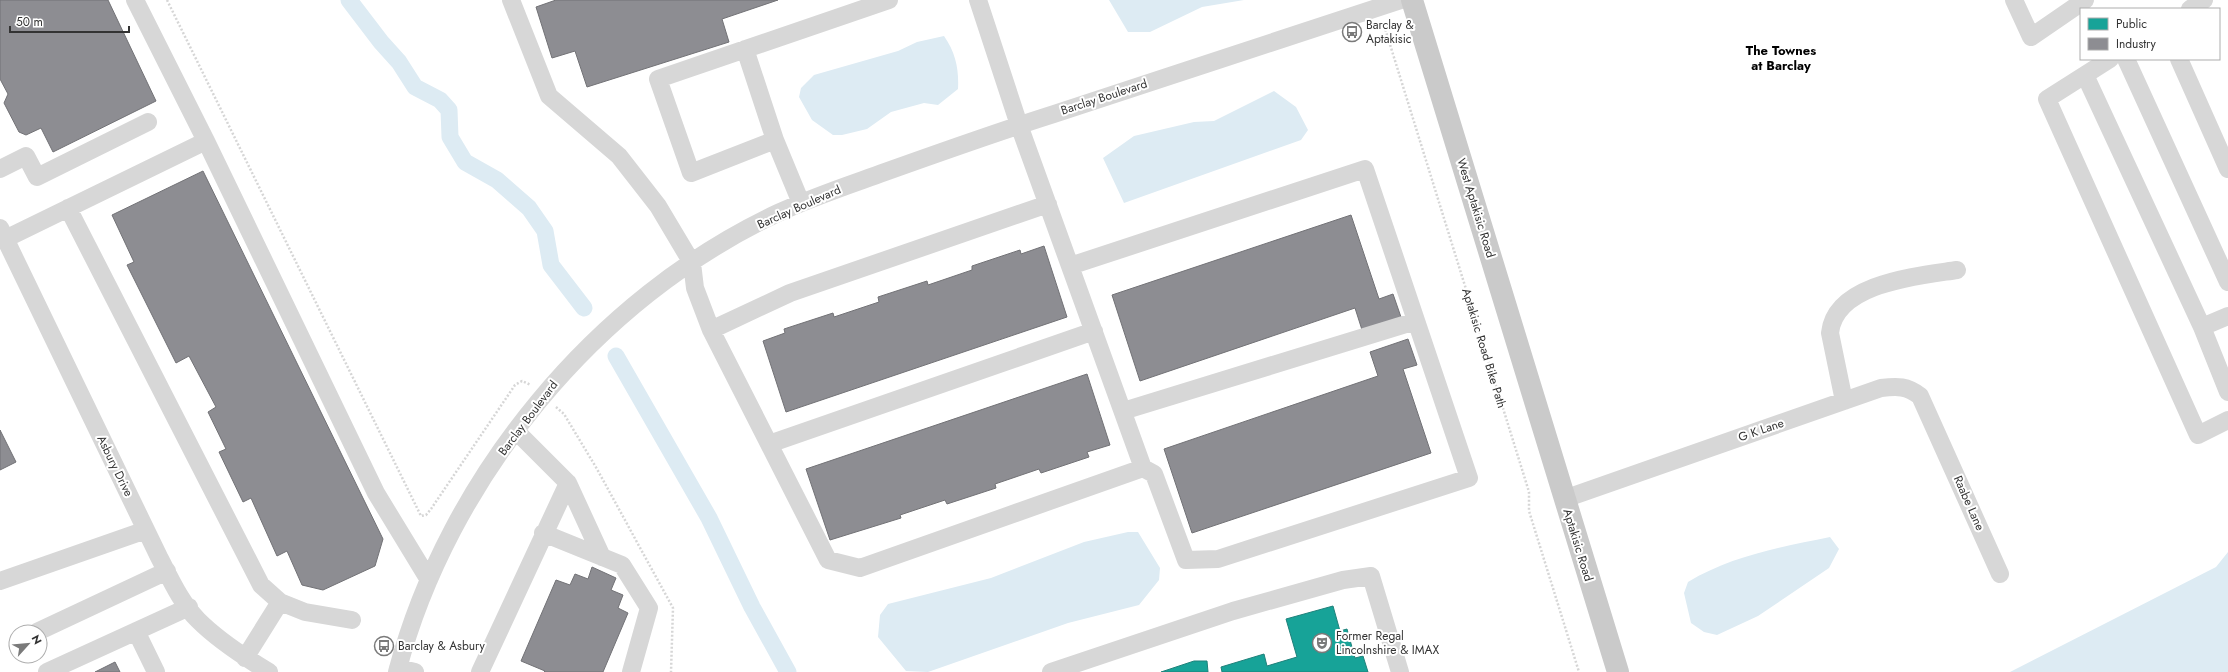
<svg xmlns="http://www.w3.org/2000/svg" width="2228" height="672" font-family="Jost,sans-serif">
<style>
.water{fill:#ddebf3}
.public{fill:#17a398;stroke:#1f817a}
.industry{fill:#8d8d92;stroke:#727276}
.lines{fill:none;stroke-linecap:round;stroke-linejoin:round}
.canal{stroke:#ddebf3;stroke-width:17}
.path{stroke:#d6d6d6;stroke-width:2.5;stroke-dasharray:2 2;stroke-linecap:butt}
.minor{stroke:#d7d7d7;stroke-width:18}
.major{stroke:#cacaca;stroke-width:22}
.labels{text-anchor:middle;stroke-width:4;stroke-linejoin:round;paint-order:stroke}
.poi-label{font-size:12px;fill:#333;stroke:#fff;text-anchor:start}
.street-label{font-size:12px;fill:#333;stroke:#fff}
.neighbourhood-label{font-size:13px;font-weight:bold;fill:#000;stroke:#fff}
</style>
<rect width="100%" height="100%" fill="#fff"/>
<path class="water" d="M1109,0H1244L1202,7L1150,32H1128Z
M944,36C956,53 959,70 958,89L938,105L924,103L891,112L867,129L842,135H833L812,120L799,97L801,88L814,75L898,51L917,42Z
M1274,91L1296,107L1308,130L1301,140L1124,203L1103,158L1134,136L1194,122L1214,121Z
M1128,532H1138L1160,568L1159,580L1139,605L1068,623L928,672L906,671L878,637L880,615L888,604L991,578L1084,542Z
M1830,537L1839,549L1829,568L1758,616L1717,635L1704,632L1691,623L1684,593L1688,582C1731,556 1781,547 1830,537Z
M2228,552V672H2010L2216,567Z"/>
<path class="public" d="M1333,606L1340,631L1347,629L1355,658L1363,656L1368,672H1222L1221,667L1264,654L1267,666L1297,657L1286,619Z
M1194,661H1207L1208,672H1161Z"/>
<path class="industry" d="M0,0H108L156,101L53,152L41,128L26,135L19,132L4,103L8,94L0,79Z
M556,0H778L722,19L729,42L587,87L575,51L552,58L536,7Z
M203,171L383,539L375,566L323,590L302,585L287,551L277,556L251,498L243,502L219,452L226,449L208,412L216,407L189,356L176,363L127,265L134,262L112,215Z
M1351,215L1379,299L1393,294L1402,320L1363,333L1355,308L1140,381L1112,295Z
M1044,246L1067,317L786,412L763,341L785,333L784,329L833,313L834,317L879,302L878,297L927,281L928,285L972,270V266L1020,250L1021,254Z
M1408,339L1417,365L1403,369L1431,453L1192,533L1164,449L1378,376L1370,352Z
M1087,374L1110,445L1087,452L1089,457L1041,473L1039,469L995,484L996,488L947,504L945,500L900,515L901,518L830,540L806,469Z
M0,430L16,462L0,470Z
M592,567L616,578L611,590L623,595L618,608L628,613L603,672H544L545,671L521,661L556,580L570,585L575,574L588,579Z
M115,662L120,672H95Z"/>
<g class="lines">
<path class="canal" d="M349,0L381,42L399,62L415,87L440,100L449,110L450,137L465,162L497,180L529,208L545,231L551,265L584,308
M616,356L709,518L752,607L788,672"/>
<path class="path" d="M167,0L421,516L426,515L431,509L515,385L522,381L531,385
M1383,22L1525,479L1529,492V511L1579,672
M556,407L564,414L597,469L673,608L671,672"/>
<path class="minor" d="M135,0L206,141L376,493L429,580
M511,0L549,96L619,156L658,206L692,263L695,288L711,330L769,444L1094,331
M978,0L1019,125L1143,468L1154,474L1186,560L1218,559L1469,478L1365,169L1070,266
M2014,0L2031,37L2085,0
M2190,9L2204,0
M745,49L775,140
M2110,59L2047,99L2198,435L2228,420
M2126,59L2228,282
M2179,59L2228,169
M2085,75L2202,327L2228,392
M0,169L26,156L37,177L148,122
M801,203L775,140L691,173L658,79L889,0
M68,208L261,585L280,602L305,612L352,620
M0,228L159,557C170,578 181,603 198,620C219,641 244,657 269,672
M5,239L206,141
M2202,327L2228,316
M711,330L790,293L1048,204
M1844,401L1830,333C1835,283 1918,276 1957,270
M1123,411L1416,321
M516,431L568,483L602,557
M769,444L828,560L860,568L1143,468
M1564,499L1881,388C1898,386 1907,386 1920,396L2000,574
M543,533L622,565L649,608L631,672
M0,581L146,530
M136,631L156,672
M37,632L167,571
M245,658L280,602
M398,668L415,672
M47,672L189,607
M397,672C448,478 596,298 778,213C812,197 849,185 885,172C941,152 997,132 1054,114C1170,76 1285,38 1401,0
M480,672L568,483
M1051,672L1233,611L1343,580L1371,576L1400,672"/>
<path class="major" d="M1412,0L1618,672"/>
</g>
<defs>
<symbol id="bus-ring" viewBox="-11 -11 22 22"><circle r="9.5" fill="#fff" stroke="#7a7a7a" stroke-width="1.5"/><path d="M-5-6H5V4H4V6H2V4H-2V6H-4V4H-5ZM-3.5-4V0h7V-4ZM-3.5 1.2v1.5H-2V1.2ZM2 1.2v1.5H3.5V1.2Z" fill="#7a7a7a"/></symbol>
<symbol id="theatre-ring" viewBox="-11 -11 22 22"><circle r="9.5" fill="#fff" stroke="#7a7a7a" stroke-width="1.5"/><path d="M-5-5.5Q0-4 5-5.5V0Q5 5 0 6Q-5 5-5 0ZM-3.3-2.5H-1v1.5H-3.3ZM1-2.5H3.3v1.5H1ZM-2.8 1Q0 5.5 2.8 1Z" fill="#7a7a7a"/></symbol>
</defs>
<g fill-rule="evenodd">
<use href="#bus-ring" x="1341" y="21" width="22" height="22"/>
<use href="#theatre-ring" x="1311" y="632" width="22" height="22"/>
<use href="#bus-ring" x="373" y="635" width="22" height="22"/>
</g>
<g class="labels">
<g class="poi-label">
<text x="1366" y="29">Barclay &amp;<tspan x="1366" dy="14">Aptakisic</tspan></text>
<text x="1336" y="640">Former Regal<tspan x="1336" dy="14">Lincolnshire &amp; IMAX</tspan></text>
<text x="398" y="650">Barclay &amp; Asbury</text>
</g>
<g class="street-label">
<text transform="translate(1104 97) rotate(-18)" y="4">Barclay Boulevard</text>
<text transform="translate(799 207) rotate(-24)" y="4">Barclay Boulevard</text>
<text transform="translate(1476 208) rotate(73)" y="4">West Aptakisic Road</text>
<text transform="translate(1484 348) rotate(73)" y="4">Aptakisic Road Bike Path</text>
<text transform="translate(528 418) rotate(-53)" y="4">Barclay Boulevard</text>
<text transform="translate(1761 430) rotate(-19)" y="4">G K Lane</text>
<text transform="translate(115 466) rotate(64)" y="4">Asbury Drive</text>
<text transform="translate(1969 503) rotate(66)" y="4">Raabe Lane</text>
<text transform="translate(1578 545) rotate(73)" y="4">Aptakisic Road</text>
</g>
<g class="neighbourhood-label">
<text x="1781" y="55">The Townes<tspan x="1781" dy="15">at Barclay</tspan></text>
</g>
</g>
<rect x="2080" y="8" width="140" height="52" fill="#ffffff" stroke="#adadad"/>
<rect x="2088" y="18" width="20" height="12" fill="#17a398" stroke="#adadad"/>
<text x="2116" y="28" font-size="12" fill="#333333">Public</text>
<rect x="2088" y="38" width="20" height="12" fill="#8d8d92" stroke="#adadad"/>
<text x="2116" y="48" font-size="12" fill="#333333">Industry</text>
<g transform="translate(28 644) rotate(63)"><circle r="19" fill="#ffffff" stroke="#adadad"/>
<path d="M0-3L7 15L0 10L-7 15Z" fill="#7a7a7a"/>
<text y="-6" font-size="11" font-weight="bold" text-anchor="middle" fill="#333333">N</text>
</g>
<path d="M10 26v6h119v-6" fill="none" stroke="#333333" stroke-width="2"/>
<text x="16" y="26" font-size="12" fill="#333333" stroke="#ffffff" stroke-width="3" paint-order="stroke">50 m</text>
</svg>
